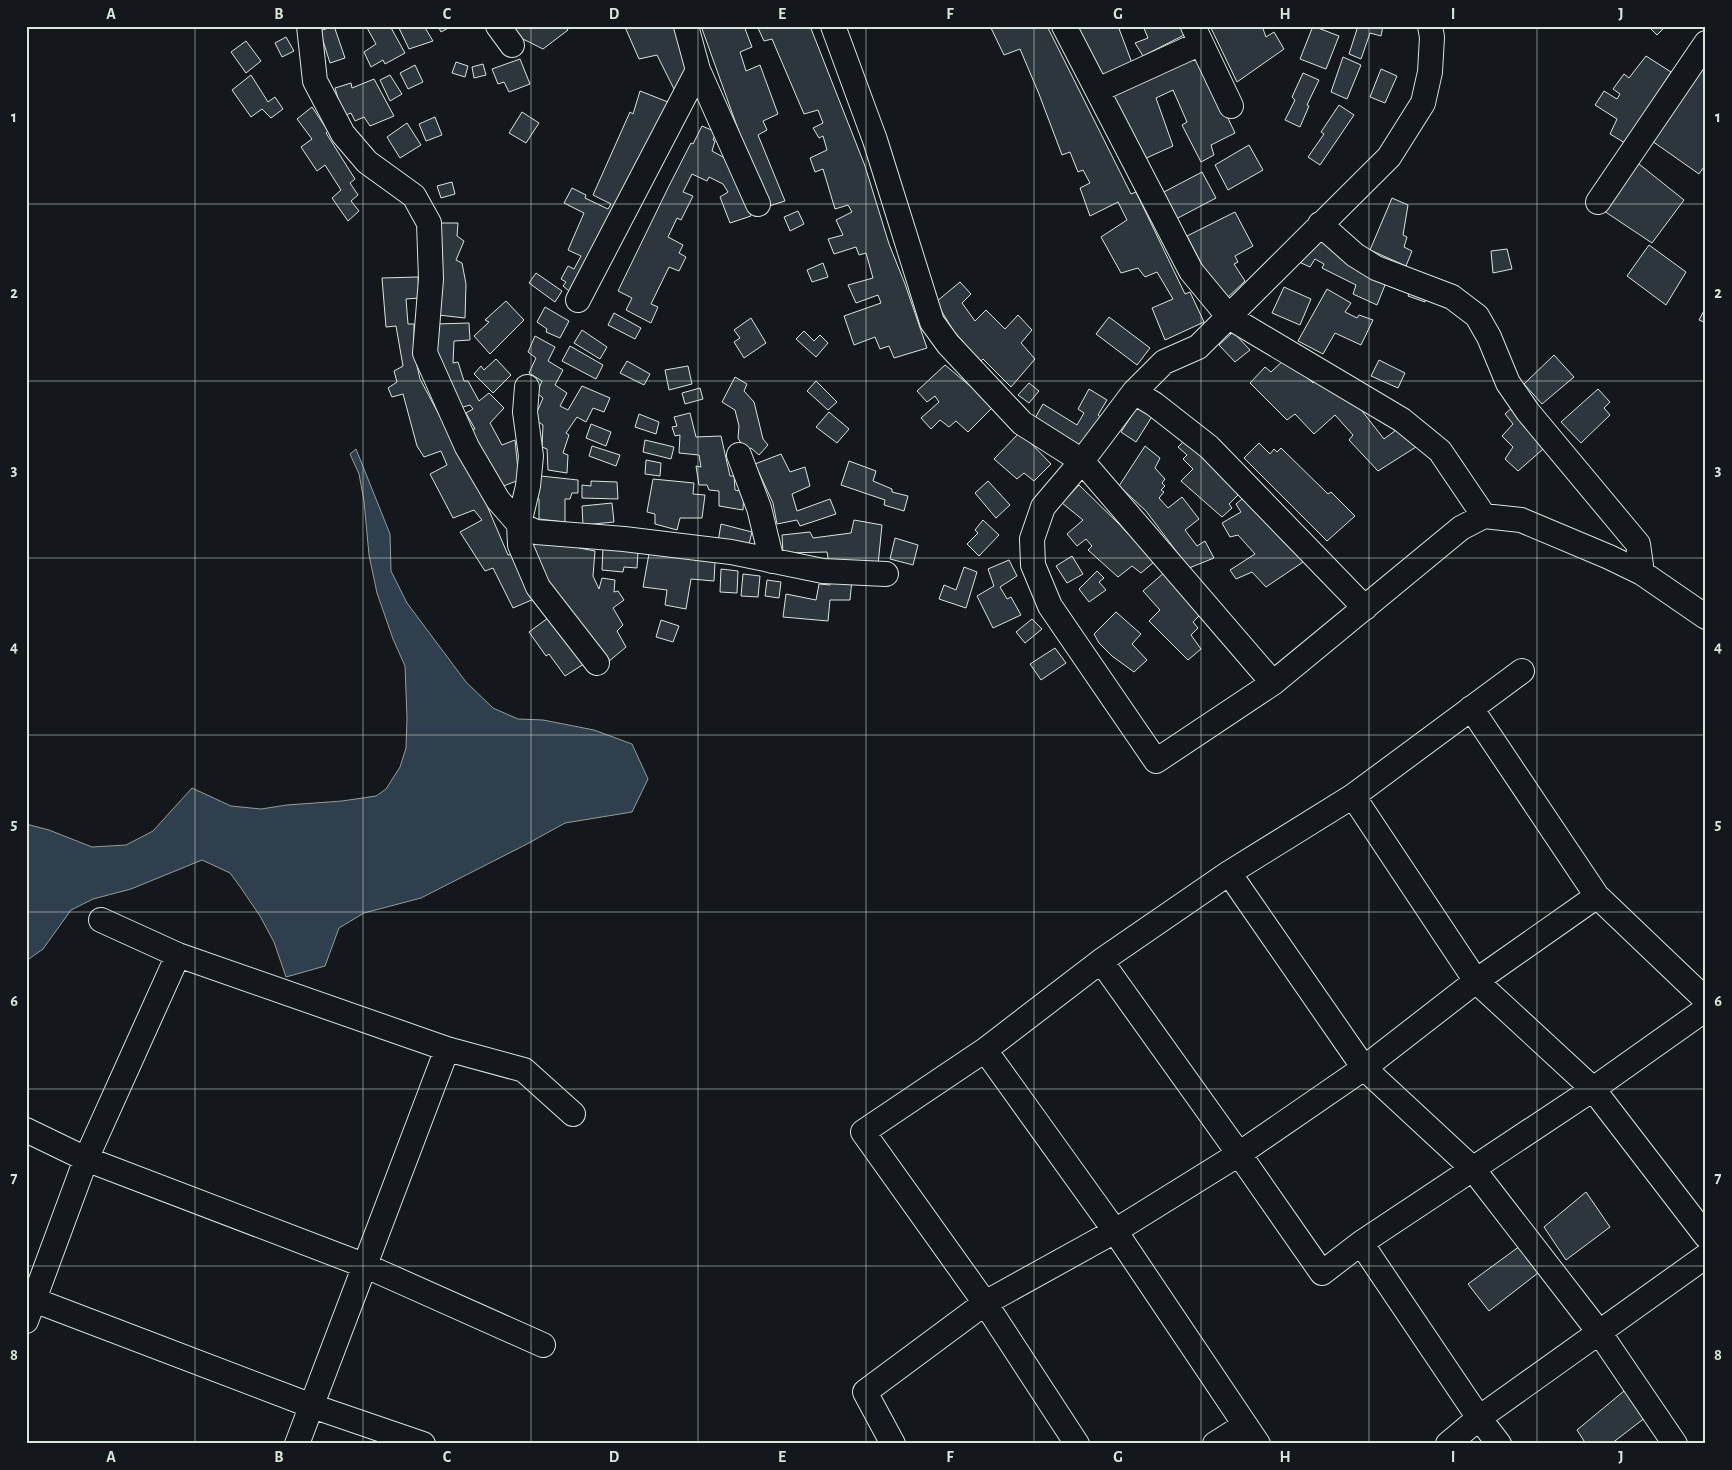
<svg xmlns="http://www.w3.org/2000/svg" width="1732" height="1470" font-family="'Alegreya Sans',sans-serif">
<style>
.water{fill:#2f3f4d;stroke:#939e99}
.building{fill:#2c363c;stroke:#d8e6dc}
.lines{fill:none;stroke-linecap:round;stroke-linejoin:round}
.minor-casing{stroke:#d8e6dc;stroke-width:26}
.minor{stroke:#14181c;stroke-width:24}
.grid{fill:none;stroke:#d8e6dc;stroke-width:1;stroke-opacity:0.55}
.neatline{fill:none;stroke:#d8e6dc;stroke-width:2}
.grid-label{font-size:16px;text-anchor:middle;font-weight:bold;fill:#d8e6dc}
</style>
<rect width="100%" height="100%" fill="#14181c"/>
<path class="water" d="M356,449L390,534L391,571L407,603L466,682L493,708L518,719L543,720L594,730L632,744L648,779L632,812L565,823L527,844L421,898L364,913L339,928L325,966L286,977L274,942L260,916L241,888L230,873L202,860L131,889L93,899L71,910L43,949L26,961V824L49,830L92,847L126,845L153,831L192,788L231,806L261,809L287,805L342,801L376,796L386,789L400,767L406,748L407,718L405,666L393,639L377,593L369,555L364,501L359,474L350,454Z"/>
<path class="building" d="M334,26L345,58L330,63L320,31Z
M366,26H390L405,53L385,64L383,60L371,67L364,52L376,44Z
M398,26H424L433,41L409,49Z
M438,26H452L441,32Z
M510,26H565L568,30L543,49L521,38Z
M675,26L698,94L679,99L657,55L639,59L625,27Z
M701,26H744L752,47L740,52L746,71L760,65L778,114L763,121L767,130L758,135L785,201L766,207Z
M762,26H810L865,166L889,244L905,284L927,348L894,358L889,346L880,349L875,337L854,345L844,316L881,303L878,295L856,303L848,285L873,278L866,253L859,255L856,247L834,254L828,239L843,235L836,220L852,212L848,205L835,209L823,169L815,172L810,158L827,150L823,136L819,138L813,128L823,123L818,110L804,114L772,39L764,41L758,28Z
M990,26H1047L1131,194L1136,192L1185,294L1190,292L1204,322L1165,340L1152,308L1173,299L1157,272L1145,277L1138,268L1121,273L1101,237L1127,220L1118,202L1090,216L1080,188L1090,183L1083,170L1078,172L1070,152L1062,155L1039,94L1020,49L1004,55Z
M1072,26H1118L1132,63L1101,77Z
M1143,26H1180L1184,35L1143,56L1135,43L1148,38Z
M1210,26H1262L1266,37L1274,32L1284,49L1237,82Z
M1313,26L1339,36L1326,69L1300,59Z
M1358,26H1383L1381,36L1370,33L1361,59L1349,54Z
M1648,26H1666L1657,35Z
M286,37L294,51L282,57L275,43Z
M246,41L261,61L246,73L231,52Z
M1646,56L1671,72L1625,143L1610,134L1617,119L1595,105L1604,91L1617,99L1620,94L1613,89L1624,74L1629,78Z
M1199,57L1235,133L1211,145L1214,155L1201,162L1182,125L1187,122L1173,90L1156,98L1173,146L1142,160L1110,95Z
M1343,57L1361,65L1347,99L1331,92Z
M520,59L530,84L509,92L504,82L498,84L492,69Z
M456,62L468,66L465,77L452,73Z
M483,64L486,75L474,78L472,67Z
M1706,64V164L1699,174L1652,141Z
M415,65L423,82L408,89L400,73Z
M1381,69L1397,76L1385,103L1370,97Z
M1303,73L1319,80L1307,105L1309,106L1300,127L1285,120L1295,100L1292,97Z
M251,75L268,102L275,97L283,109L271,118L262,109L251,117L232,90Z
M390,75L402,94L390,101L380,80Z
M374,79L394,116L370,126L364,117L355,121L351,113L343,116L335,88L351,83L352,88Z
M640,91L668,102L586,306L567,295L569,291L563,286L566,282L561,279L568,266L574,269L581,256L568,250L584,213L564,203L572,188L586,195L585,198L608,209L611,204L593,195L630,112L633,114Z
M1339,105L1354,115L1320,165L1308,157L1324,134L1321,132Z
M312,107L328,131L326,133L355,179L350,183L358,195L351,201L359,211L348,221L332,198L341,190L325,165L317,171L301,147L312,139L297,119Z
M522,112L539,123L526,143L509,133Z
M435,117L442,135L426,141L419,124Z
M407,123L421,145L400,158L387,137Z
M702,126L716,132L713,140L715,141L712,151L734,163L751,216L730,223L720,197L728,192L723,184L709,177L707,181L692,174L683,192L693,196L681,220L677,218L668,237L683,245L679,253L686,257L679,271L669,267L651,304L658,307L651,323L626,310L632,298L618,291L669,186L691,143L693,144Z
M1249,145L1263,170L1228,190L1215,165Z
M1639,164L1684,200L1652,243L1601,209Z
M1202,172L1216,198L1176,219L1162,193Z
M452,182L455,194L441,198L437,186Z
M1392,198L1408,205L1403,235L1407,237L1404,247L1412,251L1406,266L1370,250Z
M798,211L804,224L790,231L784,217Z
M1235,212L1253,246L1235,256L1238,262L1234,264L1245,281L1226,299L1211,282L1187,236Z
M439,223H458L457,236L464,241L456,260L462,263L466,284L465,318L438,315Z
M1317,229L1389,275L1377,305L1353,294L1356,285L1322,268L1324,264L1315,259L1310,267L1299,262Z
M1649,245L1686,272L1666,305L1627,276Z
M1507,249L1512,269L1493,273L1491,251Z
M823,263L828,277L812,282L807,270Z
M536,273L562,291L555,302L529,283Z
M418,277L419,298L406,299L408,324H414V353L420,379L485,501L508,555L515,554L534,599L513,608L493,568L485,571L460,532L482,520L474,510L453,518L430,474L447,465L441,451L424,457L417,446L403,394L392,397L388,388L397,382L394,371L403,366L396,326L386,327L382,278Z
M960,282L971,294L962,303L975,321L986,310L1005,329L1018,315L1032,330L1021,343L1035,359L1011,387L983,359L980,362L953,330L936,302Z
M1413,282L1429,288L1425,302L1408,296Z
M1284,287L1311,299L1300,325L1272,313Z
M1327,289L1351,303L1345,312L1357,318L1359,315L1373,320L1361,345L1335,333L1323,354L1298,341Z
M506,301L524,320L490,354L474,336L489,322L485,320Z
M545,307L569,321L560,338L546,332L547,329L537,322Z
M1706,307V323L1699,320Z
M614,313L641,328L635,339L608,325Z
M1109,317L1150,348L1137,365L1096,334Z
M751,318L766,343L744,358L734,342L740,338L734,330Z
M469,323L470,340L454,341L453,363L458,362L464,381H468L479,401L489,393L504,408L490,423L502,445L515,440L519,480L501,487L468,430L475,429L466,413L473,409L470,405L460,408L433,345L436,324Z
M582,330L607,347L600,359L574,343Z
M804,331L814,341L820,335L828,343L816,357L796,339Z
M1233,332L1250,350L1235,362L1219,345Z
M535,336L555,347L548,361L563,370L555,385L567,393L560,406L568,410L582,386L610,398L604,412L593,408L586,422L577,417L566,433L569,435L563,453L568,455L567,473L548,470L547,449L542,447L543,425L534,419L543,398L537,393L542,381L529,373L536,358L528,352Z
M570,346L603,365L596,379L562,361Z
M1554,355L1574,377L1542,404L1524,384Z
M1286,358L1313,383L1320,376L1355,402L1384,439L1403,425L1416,447L1378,471L1349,440L1353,435L1335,415L1314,434L1295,414L1287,420L1250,383L1265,367L1271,372Z
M496,359L511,375L493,393L474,374L481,366L484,370Z
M1379,360L1405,373L1398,388L1371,376Z
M627,361L650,374L644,385L620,373Z
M945,365L994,406L968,432L956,421L949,427L940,420L931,429L921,418L939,402L935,396L927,402L917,391Z
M688,366L692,384L669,390L665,370Z
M735,377L747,384L744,391L754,402L763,439L768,445L759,455L751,448L745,450L738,438L739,426L735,410L722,402Z
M816,381L837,402L828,410L807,391Z
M1029,383L1039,391L1029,403L1018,395Z
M700,388L703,399L685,404L682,393Z
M1089,389L1107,400L1098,415L1102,418L1081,448L1035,418L1043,404L1077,425L1084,413L1078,409Z
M1598,389L1610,402L1604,408L1610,415L1581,443L1561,422Z
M1516,404L1550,443L1518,471L1505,459L1513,447L1502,436L1513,424L1505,414Z
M1138,406L1153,415L1136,442L1121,432Z
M829,412L849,429L837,443L816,427Z
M690,413L696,437L721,436L730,476H734L735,490L744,492L743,510L719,506V491L709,490L707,485H699L696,466L701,467L699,455L679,453L680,435L675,436L672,427L677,426L674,417Z
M639,414L659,422L656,434L635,427Z
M591,424L611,432L606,446L586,438Z
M1020,432L1051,464L1034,481L1024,473L1017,479L994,459Z
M1188,437L1242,491L1229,504L1232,508L1222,517L1181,481L1193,469L1183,459L1187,455L1178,447Z
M645,440L674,447L671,459L643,452Z
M1259,443L1270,454L1274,449L1277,452L1281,448L1328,494L1331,492L1355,516L1327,541L1244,458Z
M592,446L620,455L616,466L589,456Z
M1145,446L1160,458L1155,468L1165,479L1162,483L1165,486L1161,490L1164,492L1159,498L1168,508L1182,497L1199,519L1185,530L1197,546L1205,541L1214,558L1189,568L1146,511L1119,486Z
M781,454L790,472L805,467L810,486L792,494L797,511L830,499L836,514L800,526L797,520L777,524L773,503L755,464Z
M646,460L661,463L660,476L645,474Z
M849,461L876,471L873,481L892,489V492L908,496L904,511L884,505L885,500L841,485Z
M541,476L578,480V493H572L570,499H565V522L539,519V499L536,497Z
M653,479L694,483L693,494L705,495L702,518H680L677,530L655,524V514L647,512Z
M591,481L617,482L618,499L582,498V485L591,486Z
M988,481L1010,505L996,518L975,493Z
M1079,485L1118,523L1154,562L1141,573L1132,566L1118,577L1088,550L1092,546L1086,539L1077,546L1067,534L1083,520L1062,503Z
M1248,494L1309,558L1266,587L1252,572L1236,579L1230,570L1255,554L1238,535L1230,537L1222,523L1241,512L1236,504Z
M612,503L614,522L583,525L582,506Z
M854,520L882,525L878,565L829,564L827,552L783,553L782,535L810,532L813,538L851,533Z
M983,520L999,535L979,556L967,544L978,533L975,530Z
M721,524L752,532L748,548L718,542Z
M895,538L918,545L913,565L890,559Z
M529,543L578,544L579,548L595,551L593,576L599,589L602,578L615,580L614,592L618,591L624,600L613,608L623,625L617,631L626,647L608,662L547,589Z
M603,547L638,551L637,568L624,567L623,572L602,570Z
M650,548L694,557V560L715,562L714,581L691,579L686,609L665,605L667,590L643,587Z
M1072,556L1083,574L1067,583L1056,566Z
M1009,560L1017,576L1000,587L1007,599L1011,597L1021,615L993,628L977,596L994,586L988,569Z
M964,567L977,572L966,608L939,599L944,585L956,590Z
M721,569L738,571L737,593L720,592Z
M1097,571L1104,578L1099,582L1106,590L1089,602L1079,589Z
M1165,572L1203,612L1193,622L1198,628L1191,635L1201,649L1188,660L1149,621L1160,610L1143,591Z
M743,574L760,576L758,597L741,596Z
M831,578L852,579L850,600H830L828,621L783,617L786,594L816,600L819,584L830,585Z
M767,580L781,582L779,598L765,596Z
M1116,612L1141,634L1132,644L1147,660L1134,672L1112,656L1099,643L1094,634Z
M552,615L587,662L565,676L549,654L546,656L529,632Z
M1032,619L1042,629L1025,643L1016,632Z
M661,620L679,626L673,642L656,637Z
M1055,648L1066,663L1041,680L1030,664Z
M1586,1192L1610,1227L1566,1260L1544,1227Z
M1520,1246L1538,1273L1489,1311L1468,1284Z
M1624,1391L1646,1417L1611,1444H1586L1577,1430Z"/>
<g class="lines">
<defs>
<path id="minor" d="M309,26L315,81L343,134L367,162L414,196L429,223L431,279L425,353L467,447L498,500L519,524L536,532L624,539L731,552L823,571L886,574
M498,26L512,45
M686,26L698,70L758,204
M833,26L875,140L932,322L948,344L1022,423L1082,461L1273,683
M1064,26L1191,271L1229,317L1402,420L1440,451L1484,516
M1193,26L1231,106
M1430,26L1432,37L1430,72L1423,103L1389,157L1198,347L1164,362L1134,392L1082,461L1043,507L1032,539L1033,565L1050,606L1156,761L1273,683L1461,528L1484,516L1521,520L1609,557L1642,573L1706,617
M1098,90L1201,43
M1598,202L1706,43
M1320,224L1355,255L1376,268L1452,297L1477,316L1489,337L1508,383L1528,412L1638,544L1642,573
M578,300L698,70
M527,387L525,412L531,456L528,486L519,524L520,545L538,587L597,663
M1134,392L1154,404L1209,447L1365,608
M739,455L759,508L772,561
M1471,708L1597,896L1706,1000
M1353,796L1476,981L1593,1089L1706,1236
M1229,873L1364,1068L1473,1169L1599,1332L1675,1444
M101,920L178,955L447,1049L524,1070L573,1114
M1101,961L1239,1154L1322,1273L1361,1243L1479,1418L1499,1444
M985,1050L1115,1231L1258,1444
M26,1130L86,1159L366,1266L543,1345
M1361,1243L1593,1089L1706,1009
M34,1300L312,1406L423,1444
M26,1321L86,1159L178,955
M297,1444L447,1049
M893,1444L865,1392L985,1303L1115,1231L1239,1154L1364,1068L1476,981L1597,896
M1077,1444L985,1303L863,1132L985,1050L1101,961L1229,873L1353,796L1522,671
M1215,1444L1245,1425
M1448,1444L1479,1418L1706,1256"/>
</defs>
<use href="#minor" class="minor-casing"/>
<use href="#minor" class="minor"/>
</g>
<path class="grid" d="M195,26V1444M363,26V1444M531,26V1444M698,26V1444M866,26V1444M1034,26V1444M1201,26V1444M1369,26V1444M1537,26V1444M26,204H1706M26,381H1706M26,558H1706M26,735H1706M26,912H1706M26,1089H1706M26,1266H1706"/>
<rect width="1732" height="1470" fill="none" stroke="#14181c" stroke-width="55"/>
<rect x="28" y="28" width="1676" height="1414" class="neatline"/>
<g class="grid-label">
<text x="111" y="19">A</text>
<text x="279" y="19">B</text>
<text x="447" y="19">C</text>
<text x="614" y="19">D</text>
<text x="782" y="19">E</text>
<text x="950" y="19">F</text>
<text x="1118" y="19">G</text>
<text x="1285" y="19">H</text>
<text x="1453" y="19">I</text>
<text x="1621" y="19">J</text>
<text x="14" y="122">1</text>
<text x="1718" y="122">1</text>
<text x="14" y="298">2</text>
<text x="1718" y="298">2</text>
<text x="14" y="475">3</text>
<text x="1718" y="475">3</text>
<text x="14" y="652">4</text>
<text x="1718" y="652">4</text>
<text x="14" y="829">5</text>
<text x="1718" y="829">5</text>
<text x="14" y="1006">6</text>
<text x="1718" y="1006">6</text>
<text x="14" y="1183">7</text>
<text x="1718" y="1183">7</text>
<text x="14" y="1360">8</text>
<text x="1718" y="1360">8</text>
<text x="111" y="1462">A</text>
<text x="279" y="1462">B</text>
<text x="447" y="1462">C</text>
<text x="614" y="1462">D</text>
<text x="782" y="1462">E</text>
<text x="950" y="1462">F</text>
<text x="1118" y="1462">G</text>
<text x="1285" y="1462">H</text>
<text x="1453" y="1462">I</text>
<text x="1621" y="1462">J</text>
</g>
</svg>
